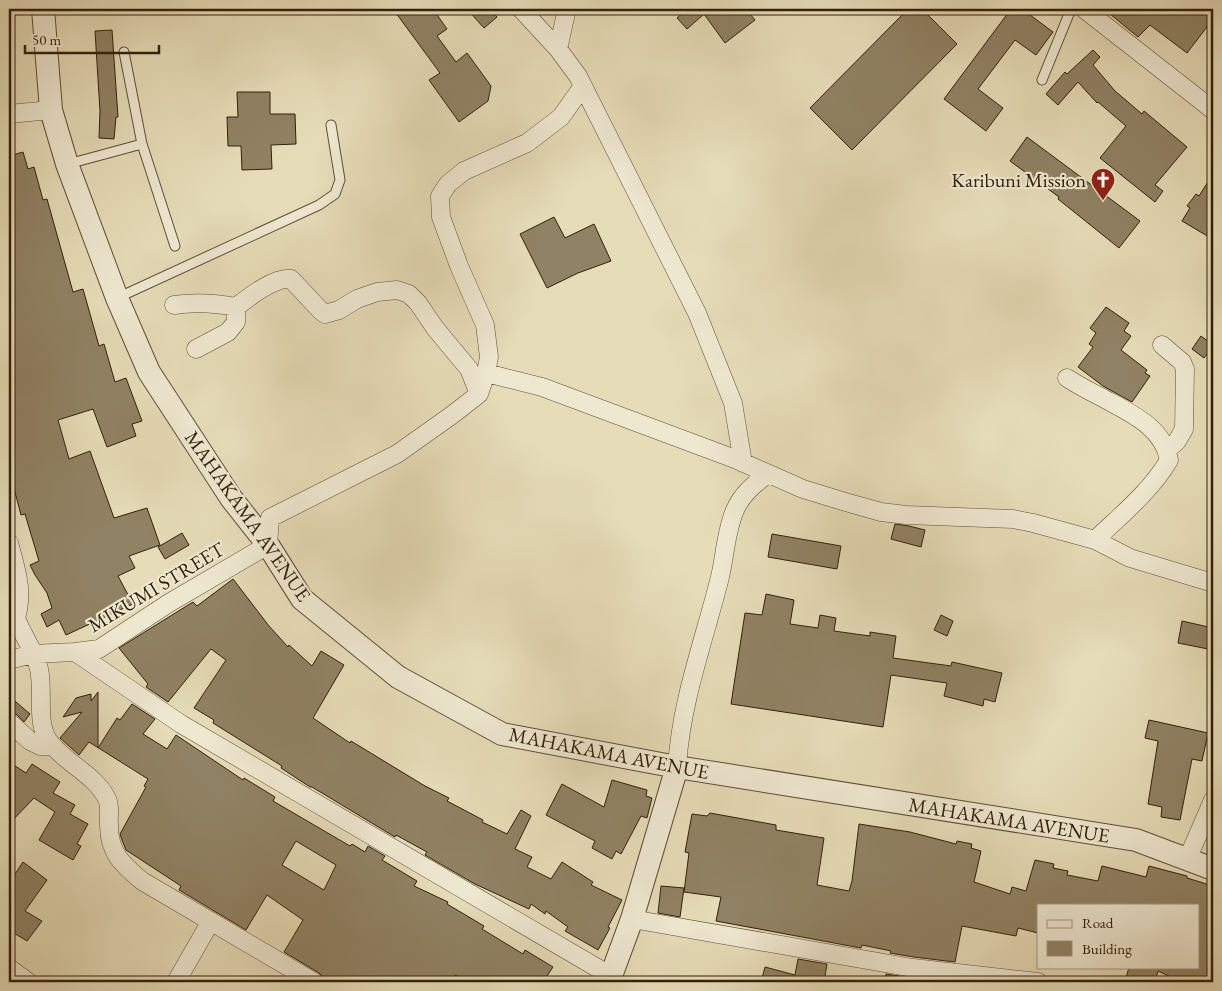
<svg xmlns="http://www.w3.org/2000/svg" width="1222" height="991" font-family="'EB Garamond',serif">
<style>
.building{fill:#908264;stroke:#322009;fill-rule:evenodd}
.lines{fill:none;stroke-linecap:round;stroke-linejoin:round}
.service-casing{stroke:#5f4f35;stroke-width:11}
.minor-casing{stroke:#5f4f35;stroke-width:19}
.tertiary-casing{stroke:#5f4f35;stroke-width:24}
.service{stroke:#efe8d1;stroke-width:9}
.minor{stroke:#efe8d1;stroke-width:18}
.tertiary{stroke:#efe8d1;stroke-width:22}
.labels{text-anchor:middle;stroke-width:4.5;stroke-linejoin:round;paint-order:stroke}
.poi-label{font-size:20px;fill:#322009;stroke:#efe8d1;text-anchor:end}
.street-label{font-size:20px;fill:#322009;stroke:#efe8d1}
</style>
<rect width="100%" height="100%" fill="#e6dcb8"/>
<filter id="stains"><feTurbulence type="fractalNoise" baseFrequency=".004" numOctaves="4"/><feColorMatrix values="0 0 0 0 .2 0 0 0 0 .09 0 0 0 0 .02 0 0 0 .5 -.17"/></filter>
<radialGradient id="worn" r=".72"><stop offset=".6" stop-color="#630" stop-opacity="0"/><stop offset="1" stop-color="#630" stop-opacity=".3"/></radialGradient>
<path class="building" d="M393,9H433L447,29L437,36L456,62L467,53L491,86L488,101L459,122L429,80L440,73Z
M467,9H490L497,17L484,28Z
M687,9H746L755,20L725,43L704,14L687,29L677,18Z
M908,9H922L957,44L852,150L810,108Z
M1011,9H1022L1053,32L1036,55L1015,40L978,89L1003,108L986,131L944,99Z
M1104,9H1213V19L1187,53L1150,25L1138,37Z
M112,30L118,117H116L114,139L99,138L100,111L95,31Z
M1093,50L1100,57L1093,65L1115,91L1142,114L1144,111L1187,147L1155,185L1163,191L1155,202L1100,158L1126,126L1098,102L1097,103L1078,82L1058,105L1046,94L1065,72L1067,74Z
M237,92H270V114H295L296,144L271,145L272,169L242,170L241,146H228L227,117H238Z
M1027,137L1140,221L1119,248L1058,199L1059,197L1010,161Z
M23,152L28,169L34,167L43,200L47,199L73,292L83,289L99,346L104,344L115,382L126,378L142,421L132,424L136,436L107,447L93,409L58,420L69,459L90,451L114,518L147,508L160,545L129,556L135,568L118,576L133,604L66,635L59,620L47,627L41,614L52,608L47,593L35,575L30,565L39,561L25,514L21,515L9,469V156Z
M1213,174V230L1209,237L1182,221L1190,208L1187,206L1196,194L1199,196Z
M554,217L565,238L594,224L611,261L578,273L547,288L520,234Z
M1106,307L1129,323L1124,331L1131,336L1121,350L1147,370L1145,373L1150,376L1132,402L1103,386L1078,367L1093,347L1089,344L1096,333L1090,328Z
M1201,336L1213,345L1204,358L1192,349Z
M895,524L909,526L925,530L921,547L891,539Z
M182,533L189,545L165,559L158,547Z
M772,534L841,546L837,569L768,557Z
M233,579L269,626L288,647L289,645L312,666L321,651L344,665L313,718L350,743L351,741L425,786L449,798L447,801L483,820L482,822L507,834L521,810L531,816L515,849L532,857L527,867L551,879L562,862L593,882L591,885L622,900L608,927L610,928L598,950L565,931L568,927L546,911L545,914L531,904L529,909L475,884L425,855L427,852L396,835L395,837L312,787H310L281,768L282,766L213,723L214,720L194,708L226,660L211,649L168,702L146,687L148,684L119,648L193,602L197,606Z
M766,594L794,600L790,624L818,628L820,615L836,618L834,631L870,636V632L896,636L893,658L951,666L952,662L1002,673L995,702L984,699L983,706L944,696L947,683L891,675L883,727L731,704L745,613L762,615Z
M941,615L953,621L947,636L934,630Z
M1182,621L1213,628V650L1178,643Z
M98,692V748L117,718L120,720L132,704L155,719L143,734L167,749L176,735L243,780L244,778L275,797L273,801L350,846L352,844L365,852L368,846L385,856L382,860L417,881L414,886L448,902L447,904L484,926L482,929L523,954L525,950L553,967L543,982H468L455,975L451,982H325L323,977L319,973L284,952L303,920L267,895L246,930L179,890L181,886L126,850L122,840L120,834L146,787L144,786L148,779L89,742L79,755L60,738L82,712L63,717L76,698L91,694V701ZM296,841L336,865L324,890L282,865Z
M9,696L30,714L24,722L16,714L9,712Z
M1149,720L1208,733L1202,761L1192,759L1180,820L1161,817L1162,807L1148,804L1158,741L1145,738Z
M9,762L26,773L32,764L60,782L53,793L75,805L70,814L88,824L77,844L81,846L73,860L39,840L55,812L34,798L9,824Z
M612,780L647,790L646,796L652,798L647,818L641,816L621,854L616,851L612,859L592,848L595,841L546,815L562,784L604,807Z
M710,813L776,825V830L824,838L817,885L849,891L852,881L859,824L910,832L956,844L957,841L972,844L971,848L981,851L974,882L1010,894L1012,887L1026,891L1035,860L1054,864L1053,868L1068,871L1067,875L1098,881L1102,866L1146,877L1149,866L1187,876V878L1213,886V982H1182L1158,971L1155,982H1125L1129,967H1198V905H1038V933L1018,928L1016,936L962,926L955,962L914,957L890,953L891,951L862,945L861,948L716,921L721,897L684,892L689,853L685,852L692,814L707,816Z
M23,862L47,880L25,911L42,921L27,941L9,930V883Z
M661,886L684,888L680,917L658,913Z
M798,959L827,964L824,982H761L765,967L795,975Z
M886,974L910,978L909,982H885Z"/>
<g class="lines">
<defs>
<path id="service" d="M124,52L142,144
M1042,80L1071,9
M68,164L142,144L175,246
M117,298L319,205L335,194L340,180L331,125"/>
<path id="minor" d="M521,9L558,49L578,76L697,313L733,403L743,463
M1084,9L1213,110
M558,49L567,9
M9,114L51,110
M174,305C195,302 215,303 236,307
M1162,345L1182,362L1185,369L1184,429L1177,441L1167,450
M196,349L228,332L236,322V307C249,297 274,277 291,279L321,311L325,314L339,310L357,299L377,292L397,290L409,294L418,303L435,328L469,369L479,394
M486,373L542,387L735,459L803,489L849,503L881,512L906,515L1013,519L1033,523L1095,540L1130,558L1213,583
M1067,378C1078,385 1089,391 1101,397C1128,412 1163,426 1169,460C1151,491 1120,516 1095,540
M9,543C16,569 24,591 16,618C22,635 35,651 39,669C44,691 36,722 48,740C64,763 95,774 107,799C111,807 108,816 109,825C109,853 122,864 142,881L314,982
M75,652L181,724L611,976
M9,660L33,654L75,652L99,649L169,603L268,545L270,518L397,454L452,415L479,394L486,373L489,357L485,325L459,266L441,217L440,196L448,184L464,171L527,143L561,117L583,86
M9,722L30,741L40,746H53
M677,767C681,701 704,641 720,577C725,556 726,530 735,510C742,494 754,484 768,474
M1187,860L1213,800
M632,919L913,968L1038,982
M9,968L28,982
M176,982L211,921"/>
<path id="tertiary" d="M43,9L51,110L67,164L117,298L149,372L231,498L268,545L302,599L398,677L502,734L677,767L1136,840L1213,869
M606,982L611,976L632,919L677,767"/>
</defs>
<use href="#service" class="service-casing"/>
<use href="#minor" class="minor-casing"/>
<use href="#tertiary" class="tertiary-casing"/>
<use href="#service" class="service"/>
<use href="#minor" class="minor"/>
<use href="#tertiary" class="tertiary"/>
</g>
<defs>
<symbol id="church-pin" viewBox="-11 -11 22 30"><path d="M0 17L-7.5 6A9.5 9.5 0 1 1 7.5 6Z" fill="#8f2418" stroke="#efe8d1"/><path d="M-1.2-6h2.4v3.5h3.3v2.4h-3.3V6h-2.4V-.1h-3.3v-2.4h3.3Z" fill="#fff"/></symbol>
</defs>
<g fill-rule="evenodd">
<use href="#church-pin" x="1089" y="166" width="28" height="38"/>
</g>
<g class="labels">
<g class="poi-label">
<text x="1086" y="187">Karibuni Mission</text>
</g>
<g class="street-label">
<text transform="translate(248 516) rotate(55)" y="7">MAHAKAMA AVENUE</text>
<text transform="translate(156 587) rotate(-31)" y="7">MIKUMI STREET</text>
<text transform="translate(609 753) rotate(11)" y="7">MAHAKAMA AVENUE</text>
<text transform="translate(1009 820) rotate(9)" y="7">MAHAKAMA AVENUE</text>
</g>
</g>
<rect width="1222" height="991" fill="none" stroke="#e6dcb8" stroke-width="30"/>
<rect x="10" y="10" width="1202" height="971" fill="none" stroke="#322009" stroke-width="2.5"/>
<rect x="15" y="15" width="1192" height="961" fill="none" stroke="#322009"/>
<rect x="1037" y="904" width="162" height="65" fill="#efe8d1" stroke="#a39881"/>
<rect x="1047" y="920" width="25" height="8" fill="#efe8d1" stroke="#a39881"/>
<text x="1082" y="928" font-size="15" fill="#322009">Road</text>
<rect x="1047" y="941" width="25" height="15" fill="#908264" stroke="#a39881"/>
<text x="1082" y="954" font-size="15" fill="#322009">Building</text>
<path d="M25 45v8h134v-8" fill="none" stroke="#322009" stroke-width="2.5"/>
<text x="32" y="45" font-size="15" fill="#322009" stroke="#efe8d1" stroke-width="4" paint-order="stroke">50 m</text>
<rect width="100%" height="100%" filter="url(#stains)"/>
<rect width="100%" height="100%" fill="url(#worn)"/>
</svg>
